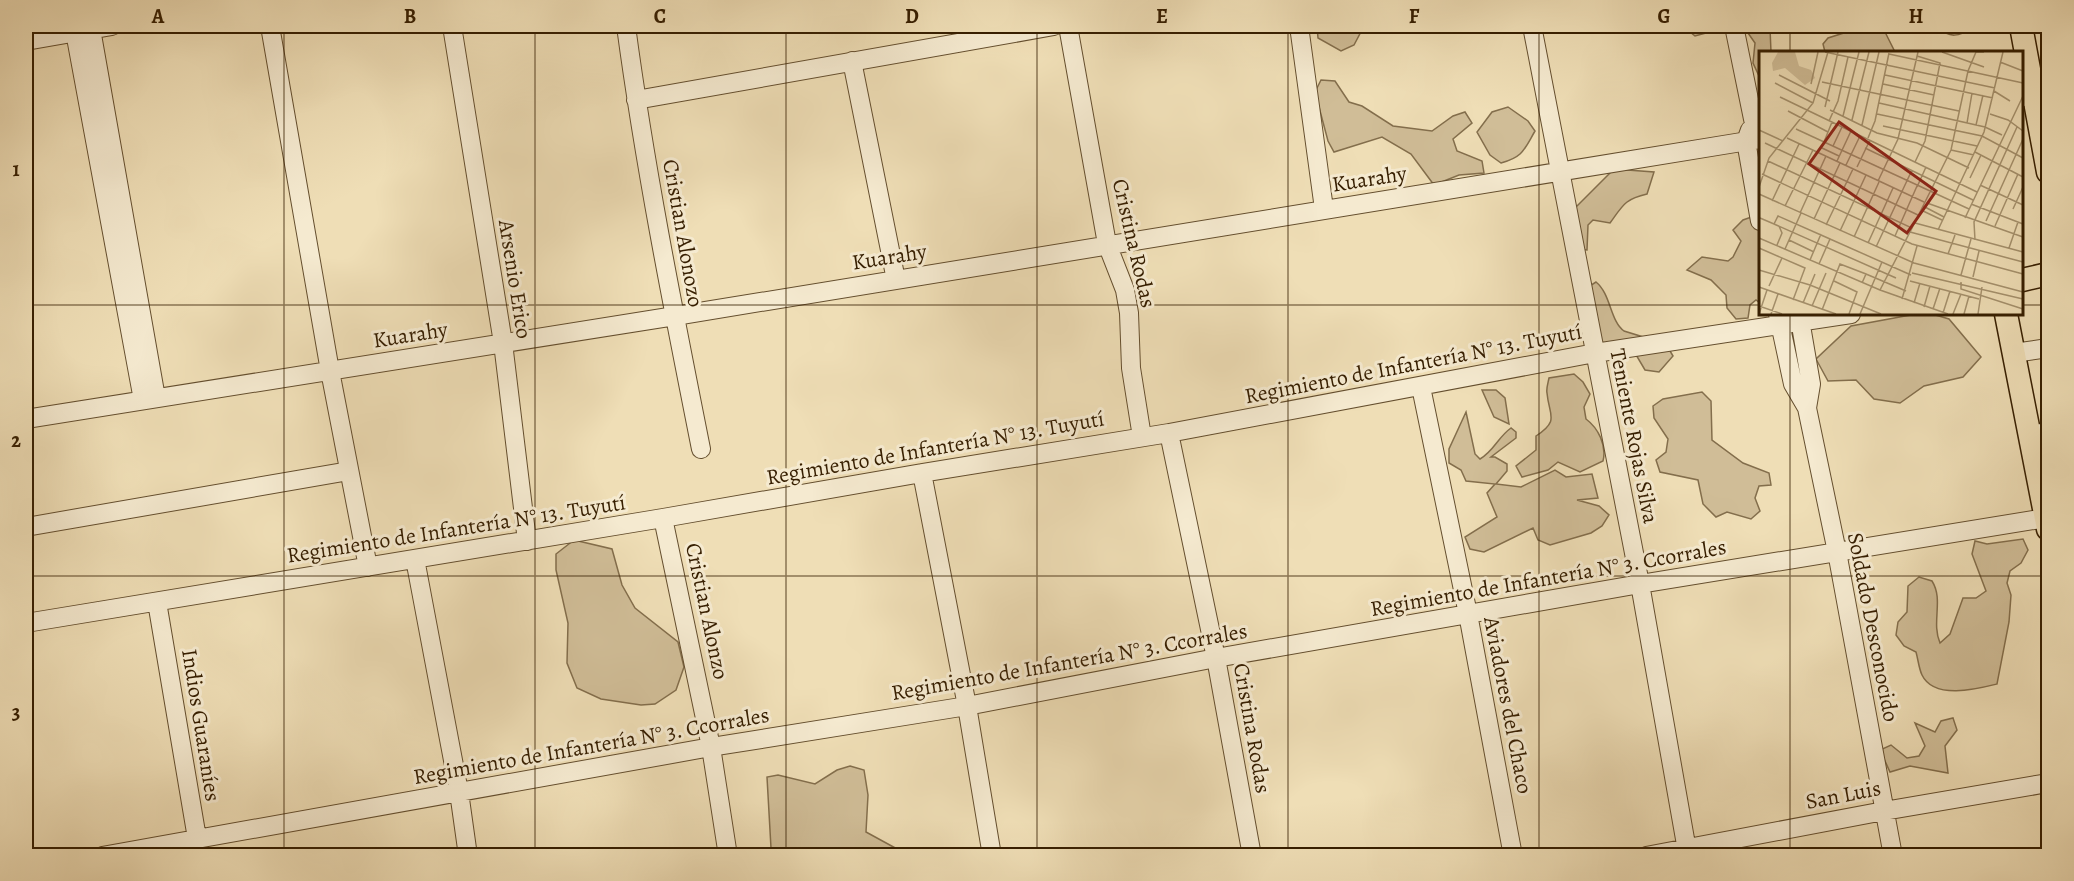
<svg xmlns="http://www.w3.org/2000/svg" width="2074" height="881" font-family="Alegreya,serif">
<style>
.green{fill:#d0bd97;stroke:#836e4c;stroke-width:1.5}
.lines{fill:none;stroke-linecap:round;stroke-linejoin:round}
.minor-casing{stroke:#644e2e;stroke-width:20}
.major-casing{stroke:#361e00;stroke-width:25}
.minor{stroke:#f5ead0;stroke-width:18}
.major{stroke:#efdeb6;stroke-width:22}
.grid{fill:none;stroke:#361e00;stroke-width:1.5;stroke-opacity:0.55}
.labels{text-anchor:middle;stroke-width:6;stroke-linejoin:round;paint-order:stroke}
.street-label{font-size:22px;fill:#361e00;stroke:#f5ead0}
.inset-road{fill:none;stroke:#a5916d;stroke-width:1.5}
.view{fill:#8f2418;fill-opacity:0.15;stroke:#8f2418;stroke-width:3}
.inset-edge{fill:none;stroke:#361e00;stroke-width:3}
.neatline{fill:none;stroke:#361e00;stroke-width:2}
.grid-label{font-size:20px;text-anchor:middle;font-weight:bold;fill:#361e00}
</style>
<rect width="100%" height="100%" fill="#efdeb6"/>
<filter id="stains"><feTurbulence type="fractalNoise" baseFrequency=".00333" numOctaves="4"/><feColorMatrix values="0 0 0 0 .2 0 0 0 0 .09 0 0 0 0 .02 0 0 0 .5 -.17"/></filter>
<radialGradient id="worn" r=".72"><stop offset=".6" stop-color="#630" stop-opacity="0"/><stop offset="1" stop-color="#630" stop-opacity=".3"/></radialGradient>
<path class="green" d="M1317,26H1364L1354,45L1341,51L1318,38Z
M1687,26H1719L1717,30L1695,36L1685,28Z
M1866,26H1885L1884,30L1895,52H1825L1823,44L1828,38Z
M1938,26H1972L1973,27C1959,37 1949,39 1938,26Z
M1770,28L1771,52H1760V95L1759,76L1753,63L1755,43L1748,33Z
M1321,80L1335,81L1349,102L1362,106L1393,126L1432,131L1453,116L1465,112L1472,123L1453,139L1457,151L1482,161L1484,173L1459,175L1434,185L1411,154L1382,137L1334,152L1328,141L1315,92Z
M1508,107L1528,121L1535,131C1524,150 1523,157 1501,163L1490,155L1477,132L1492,112Z
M1614,169L1654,172L1647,194C1625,199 1623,205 1610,223L1593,220L1588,225L1587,250L1575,249L1573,210Z
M1754,216L1760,222V303L1756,300L1750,305L1748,318L1736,319L1727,308L1726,295L1711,280L1687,270L1702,257L1728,261L1733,257L1741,241L1733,230L1743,220Z
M1596,282C1611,294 1610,321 1624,331L1666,344L1673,356L1659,372L1645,370L1635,353L1602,350L1585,289Z
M1916,314H1932L1949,319L1981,357L1963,377L1924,386L1900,403L1874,399L1856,380L1828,381L1816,359L1851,326Z
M1574,374L1583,382L1590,394L1584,407L1586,419C1598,428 1607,445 1603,461L1580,472L1558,462L1548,470L1522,477L1516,466L1536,450V436C1560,420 1549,416 1547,393C1546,389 1548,383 1549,378Z
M1482,390H1496L1505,398L1509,424L1494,417Z
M1702,392L1711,401L1712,440L1743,463L1769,473L1771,485L1759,486L1755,498L1760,511L1751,519L1727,512L1716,517L1703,504L1698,480L1660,472L1656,460L1666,452L1668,439L1654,418L1653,406L1663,399Z
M1466,412L1475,454L1480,459C1494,451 1498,437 1511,428L1516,432V438L1491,457H1495L1507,464V471L1496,484L1521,487L1555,470L1566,477L1592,474L1598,498L1577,500L1599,506L1609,515L1602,526L1591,533L1550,545L1538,540L1533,528L1484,552L1470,549L1465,537L1497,517L1487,493L1495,484L1466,481L1461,470L1449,463V449Z
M2023,539L2028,550L2021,563L2010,571L2007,583L2011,595L2009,622L1997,684C1977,689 1934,700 1922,675C1919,669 1918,659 1916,652L1904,646L1896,635L1898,622L1907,612L1908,586L1919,577L1932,581C1944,600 1931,622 1940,643L1950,634L1963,598H1976L1986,591L1972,554L1975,541L1987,544Z
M574,540L612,549L622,585L635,608L678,642L684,667L676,690L655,704L641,705L601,699L577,688L567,663L568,623L556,570V554Z
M1953,718L1957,730L1945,746L1948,773L1910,766L1890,772L1880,750L1891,745L1907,758L1919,756L1925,746L1915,723L1935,732L1941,721Z
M850,766L864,770L868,795L866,832L899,850V855H775L771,848L767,777L778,775L815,784L837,770Z"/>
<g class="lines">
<defs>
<path id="minor" d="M270,26L330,371L368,567
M452,26L503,343L527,541
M626,26C645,168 673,308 701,449
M1068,26L1107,244L1125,290L1129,313L1131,368L1142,437
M1299,26L1324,209
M1532,26L1640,584L1688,856
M1734,26L1753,119L1760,133
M91,29L156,398
M75,32L143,400
M26,41L112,26
M852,61L896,280
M2022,97L2048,93
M636,100L1054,26
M1750,130L1746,141L1760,221
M1778,314L1793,384L1807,408L1837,552L1893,856
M1799,314L1811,384L1807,408
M2014,353L2048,348
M1421,387L1468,614L1513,856
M26,419L675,316L1760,139
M1169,433L1216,658L1252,856
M2030,435L2048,432
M922,473L967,706L992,856
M663,518L711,747L728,856
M26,527L349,471
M415,559L459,792L468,856
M157,602L200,856
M26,623L663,518L922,473L1169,433L1595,353L1851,314
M102,856L711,747L967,706L1216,658L1640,584L2046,518
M1646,856L1884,811L2048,783"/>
<path id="major" d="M2021,26L2048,172
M2022,280L2048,274
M2006,314L2048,529"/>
</defs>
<use href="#minor" class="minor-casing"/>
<use href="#major" class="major-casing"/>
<use href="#minor" class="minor"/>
<use href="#major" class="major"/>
</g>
<path class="grid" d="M284,26V856M535,26V856M786,26V856M1037,26V856M1288,26V856M1539,26V856M1790,26V52M26,305H1760M2022,305H2048M1790,314V856M26,576H2048"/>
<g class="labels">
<g class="street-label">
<text transform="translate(1369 178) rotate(-9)" y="8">Kuarahy</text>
<text transform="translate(684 233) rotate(80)" y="8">Cristian Alonozo</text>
<text transform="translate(1135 243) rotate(77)" y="8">Cristina Rodas</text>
<text transform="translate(889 256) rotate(-9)" y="8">Kuarahy</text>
<text transform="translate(516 279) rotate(81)" y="8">Arsenio Erico</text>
<text transform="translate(410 334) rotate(-9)" y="8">Kuarahy</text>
<text transform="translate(1413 363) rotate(-11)" y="8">Regimiento de Infantería N° 13. Tuyutí</text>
<text transform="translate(1635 436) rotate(79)" y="8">Teniente Rojas Silva</text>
<text transform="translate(935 447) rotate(-10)" y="8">Regimiento de Infantería N° 13. Tuyutí</text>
<text transform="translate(456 528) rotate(-9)" y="8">Regimiento de Infantería N° 13. Tuyutí</text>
<text transform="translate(1548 577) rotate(-10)" y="8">Regimiento de Infantería N° 3. Ccorrales</text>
<text transform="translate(708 611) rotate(78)" y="8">Cristian Alonzo</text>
<text transform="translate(1874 627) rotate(79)" y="8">Soldado Desconocido</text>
<text transform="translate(1069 661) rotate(-10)" y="8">Regimiento de Infantería N° 3. Ccorrales</text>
<text transform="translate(1509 705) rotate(79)" y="8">Aviadores del Chaco</text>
<text transform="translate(202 725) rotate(81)" y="8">Indios Guaraníes</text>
<text transform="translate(1253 728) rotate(80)" y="8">Cristina Rodas</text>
<text transform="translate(591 745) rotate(-10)" y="8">Regimiento de Infantería N° 3. Ccorrales</text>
<text transform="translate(1843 794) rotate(-11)" y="8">San Luis</text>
</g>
</g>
<g transform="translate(1759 51)">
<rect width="264" height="264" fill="#efdeb6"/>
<path d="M19,1H36L40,15L52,19L56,27L46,34L26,17L14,20L13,12Z" fill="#d0bd97"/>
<path class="inset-road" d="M66,1L236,37M183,1L225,16M130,3L264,32M241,11L264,20M20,24L71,50M126,24L234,47M63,31L200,60M16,32L54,52M52,33L59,1M124,33L175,44M235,40L251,50M21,46L218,141M120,52L226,76L243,84M66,56L79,1M71,59L118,82L158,92L210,117M29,60L69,81M118,63L223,85L264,107M231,63L249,69L264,80M84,65L100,1M93,69L110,1M70,70L79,50L89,6M208,72L213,42M103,74L120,1M217,74L224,44M124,75L218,95M37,78L210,158M0,79L24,90M28,87L165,151M109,87L116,70L130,2M65,91L73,71M6,92L159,164M74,95L83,76M63,97L80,105M106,97L214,149M192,99L215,104M216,101L264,126M9,110L153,177L121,239M78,110L92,80M156,111L166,90L181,12L158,5M87,114L101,85M98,116L111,89M3,123L153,193L264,223M211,127L222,104M119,130L139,88L159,1M221,134L264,154M0,136L10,107L54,52L69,1M158,136L167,116M0,143L155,212L264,241M13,150L40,93M168,152L264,186M212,153L264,173M26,155L54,99M164,155L185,166M254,158L264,136M162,159L183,169M41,162L67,105M1,167L15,173L19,165L71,188L60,213M206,167L264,45M55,168L81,112M227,170L264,88M156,172L264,201M15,173L137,227M67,174L94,118M236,175L259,123M153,177L192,99L209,20L217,1H225M179,179L225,81L244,1M81,180L107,124M151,181L264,211M136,185L158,135M95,186L120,131M0,187L121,239L189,263M71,188L152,224M30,189L55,201M216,189L215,171L258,76M109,192L134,137M18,194L23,182L20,175M117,196L153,119M0,197L46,217L34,249M250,197L259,171M26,198L42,162M189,203L196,184M51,209L62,183M0,219L51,234L122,263M153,222L264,248M107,223L147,240M202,224L212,188M214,226L220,200M75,230L98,241L90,263M151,230L220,248M202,231V238L264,258M10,235L23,207M0,236L77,263M143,248L158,195M44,252L56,223M155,252L161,232M0,255L23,263M53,255L67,222M165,256L171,235M174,258L181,237M63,259L81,213L107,223L103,232M184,262L191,240M0,263L8,239M12,263L19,243M101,263L123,211M194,263L202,243M205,263L210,245M219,263L223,236"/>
<path class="view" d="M80,71L177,140L148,182L50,113Z"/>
<rect width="264" height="264" class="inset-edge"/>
</g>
<rect width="2074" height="881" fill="none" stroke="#efdeb6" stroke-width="66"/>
<rect x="33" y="33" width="2008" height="815" class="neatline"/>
<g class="grid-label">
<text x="158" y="23">A</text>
<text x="410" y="23">B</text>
<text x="660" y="23">C</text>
<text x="912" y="23">D</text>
<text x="1162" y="23">E</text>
<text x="1414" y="23">F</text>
<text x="1664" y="23">G</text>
<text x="1916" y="23">H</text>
<text x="16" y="176">1</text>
<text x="16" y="447">2</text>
<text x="16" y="719">3</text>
</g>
<rect width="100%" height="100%" filter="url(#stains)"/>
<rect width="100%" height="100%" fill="url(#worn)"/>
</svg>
